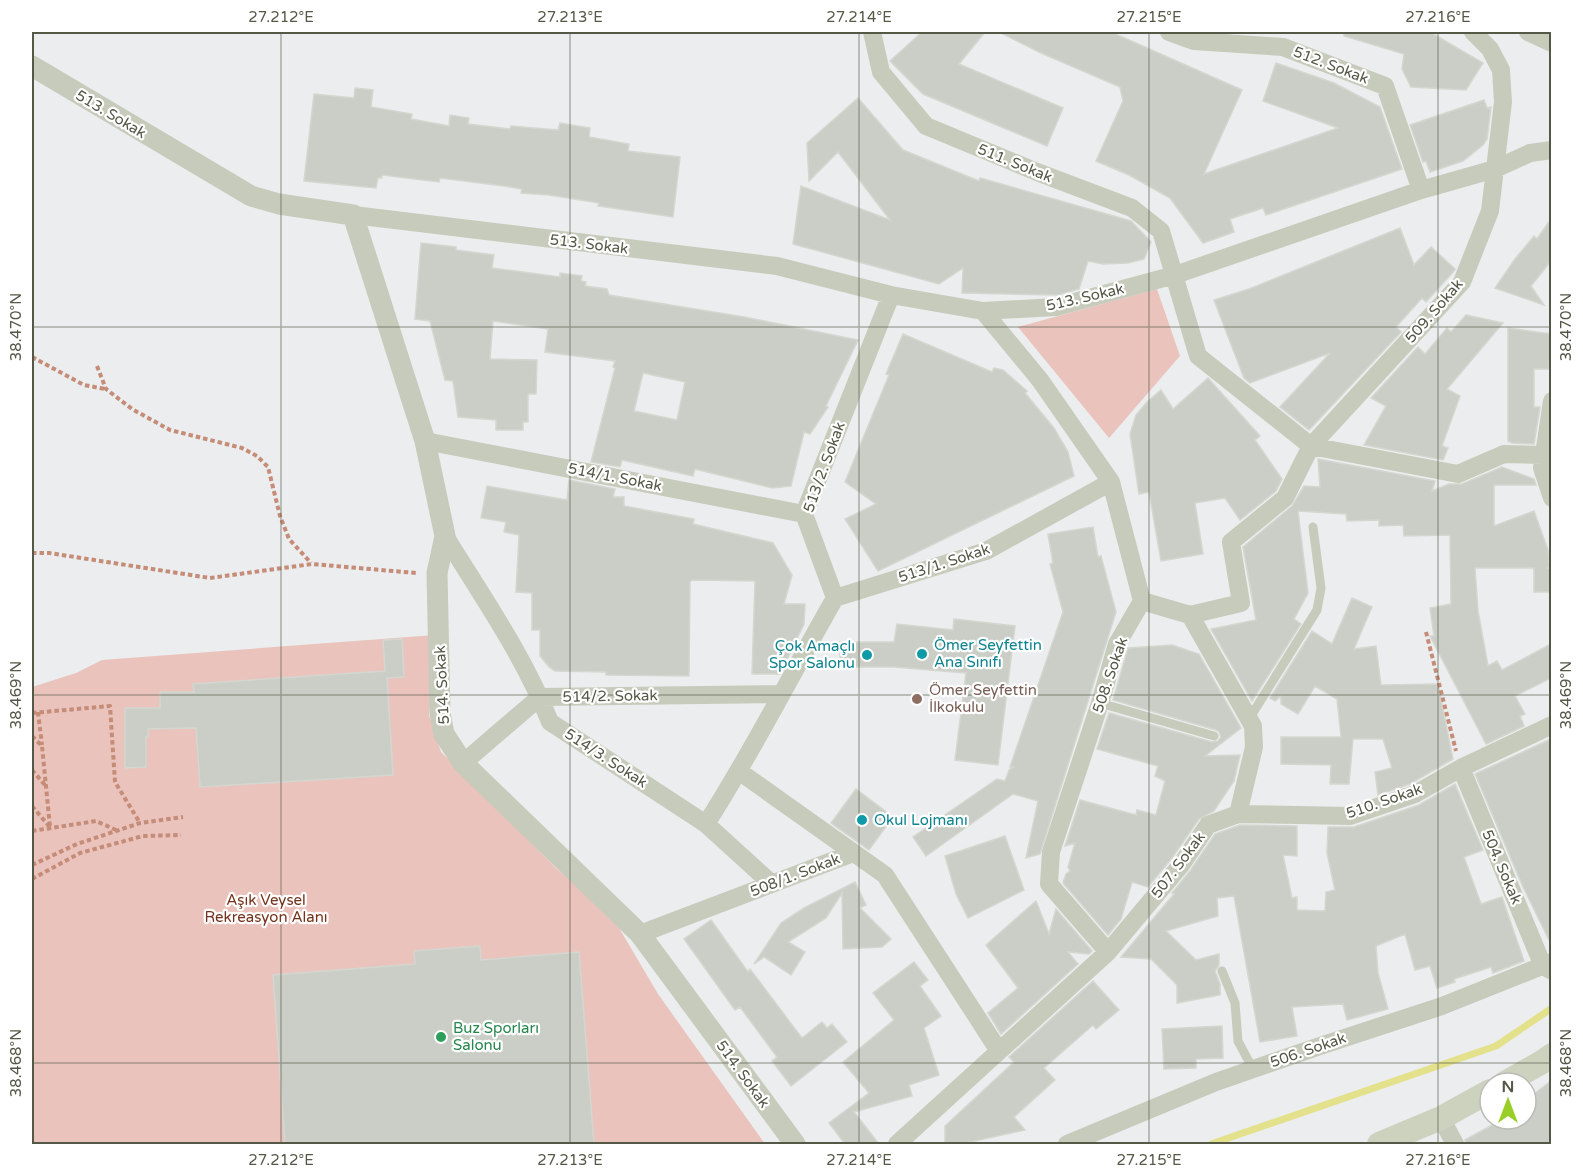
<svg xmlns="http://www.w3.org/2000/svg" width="1583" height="1176" font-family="'Varela Round',sans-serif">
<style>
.green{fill:#eac3bd}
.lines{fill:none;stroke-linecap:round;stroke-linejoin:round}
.stream{stroke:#e4e18d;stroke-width:7}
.building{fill:#cbcec6;stroke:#d4d7d0;stroke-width:1.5;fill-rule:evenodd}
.path{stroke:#c58c78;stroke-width:4;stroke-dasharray:4.5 3;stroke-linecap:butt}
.service{stroke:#c7cbbb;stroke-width:9}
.minor{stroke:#c7cbbb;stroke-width:18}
.tertiary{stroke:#c7cbbb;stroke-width:21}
.secondary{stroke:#ccd2be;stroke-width:24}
.ticks{fill:none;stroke:#545846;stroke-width:1.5;stroke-opacity:0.45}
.culture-dot{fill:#0f9aa8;stroke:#fff;stroke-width:2}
.education-dot{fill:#8d6e63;stroke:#fff;stroke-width:2}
.leisure-dot{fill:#2e9e5b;stroke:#fff;stroke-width:2}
.labels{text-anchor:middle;stroke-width:4.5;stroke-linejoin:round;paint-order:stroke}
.street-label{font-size:15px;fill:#545846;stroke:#fff}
.culture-label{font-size:15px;fill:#0d838f;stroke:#fff;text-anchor:start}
.education-label{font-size:15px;fill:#785e54;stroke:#fff;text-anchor:start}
.park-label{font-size:15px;fill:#73331d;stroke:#fff}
.leisure-label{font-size:15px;fill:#27864d;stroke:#fff;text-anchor:start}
.neatline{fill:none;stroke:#545846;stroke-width:2}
.ticks-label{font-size:15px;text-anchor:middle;fill:#545846}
</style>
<rect width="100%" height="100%" fill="#ecedef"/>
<path class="green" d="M1157,289L1180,356L1109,438L1018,327Z
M435,635L429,715L441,752L557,869L612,916L658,994L765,1144H32V687L76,673L102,660Z"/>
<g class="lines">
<path class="stream" d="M1211,1144L1496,1046L1552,1008"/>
</g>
<path class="building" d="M922,32H985L959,64L1063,108L1047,146L923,94L890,61Z
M999,32H1111L1242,90L1204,174L1338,128L1263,101L1276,63L1334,83L1380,107L1402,169L1266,215L1263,208L1230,219L1234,232L1203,243L1170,198L1129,175L1096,161L1123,101L1120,87L1041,53Z
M1344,32H1430L1483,63L1466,90L1411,87L1402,69L1404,54L1344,36Z
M355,88L373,90L371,107L412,114L411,119L449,126L450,115L469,118L468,124L510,129L511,126L558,130L560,123L590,128L589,137L629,144L628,151L680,157L673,217L598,206L599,203L549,195L521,193L522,189L504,186L440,178L439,182L382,175V178H378L376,188L304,181L314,94L354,98Z
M858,98L903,150L979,181L980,178L1131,221L1151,242L1144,259L1128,263L1103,264L1088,261L1079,289L1058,295L962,293L963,268L939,284L793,244L801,186L890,220L838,152L809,181L807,143Z
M1484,100L1487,108L1491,107L1487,139L1483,145L1463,161L1430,172L1426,161L1423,162L1410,125Z
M1551,219V261L1531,286L1544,305L1495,288L1515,259L1534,236L1537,239Z
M1400,228L1414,265L1431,247L1455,269L1454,271L1426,302L1422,298L1396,327L1401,332L1309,430L1280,407L1330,353L1250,383L1244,378L1214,300L1249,289Z
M421,243L456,247V250L494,255L492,268L560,277V273L582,276L581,281L586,282L585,286L607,289L609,295L744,317L858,340L826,406L828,407L810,434L804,432L791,486L772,488L695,469L693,476L622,460L620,467L591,462L615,368L613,367L615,361L545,352L548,329L493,321L490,359L537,360L536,394H528V422H523V430H496V420L458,417L453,381L445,380L430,321L415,319ZM643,373L685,382L677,420L634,411Z
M1466,315L1503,323L1447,389L1460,396L1442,446L1448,448L1443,460L1364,445L1386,406L1371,398L1418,347L1425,354L1447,328L1451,332Z
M1508,328L1551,334L1549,369H1534V407H1540L1534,444L1512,443L1508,441Z
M903,334L992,372L994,368L1003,370L1027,391L1025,393L1054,428L1068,452L1074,476L878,571L845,519L876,504L845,482L889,375L886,374Z
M1208,378L1260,436L1255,440L1282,479L1276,491L1240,520L1225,498L1195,503L1203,554L1161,561L1149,492L1139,494L1130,434L1136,415L1147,402L1161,390L1173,409Z
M1318,459L1435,481L1432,491L1449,484H1462L1502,467L1534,479L1536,485H1494V526L1534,511L1548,550L1549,568H1546H1551V592H1534V568H1475L1478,611L1488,666L1497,661L1502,670L1551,644V678L1515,696L1525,714L1520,716L1524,726L1486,744L1430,636H1434L1430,608L1451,604L1450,535L1404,536L1403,525L1379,526V520L1347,521L1346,514L1298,511L1308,593L1294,619L1301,624L1252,701L1211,629L1256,620L1243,547L1292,506L1304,486L1320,487Z
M569,480L615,489L613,497H624V506L694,519L693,524L773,543L792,575L784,604H805L804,624L780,674H752L755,581L692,580L690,582L689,676L606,675V672L555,671L549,667L540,656V630H532V593L516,592L519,535L504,532L506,522L481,518L487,486L567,500Z
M1093,527L1098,557L1101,556L1116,612L1040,854L1026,858L1038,801L1013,794L926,856L913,837L997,779L1005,781L1009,770L1013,767H1010L1063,612L1050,564L1053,563L1048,534Z
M1352,598L1372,607L1354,649L1376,646L1381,685L1438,684L1453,759L1410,784L1378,795L1375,772L1392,768L1383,739H1353L1349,784H1330L1331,765L1281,764V737H1341L1337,699L1315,686L1298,714L1281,704V696L1275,701L1270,698L1312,631L1332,644Z
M954,619L1015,626L998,765L955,760L966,673L894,667H840V642H894L897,624L953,630Z
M402,639L404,677L387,678L393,775L200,787L196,728L148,729V737H146V767L125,768V708H160V692H194L193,684L385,671L383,640Z
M1172,645L1199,654L1241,728L1205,756L1240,755L1234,781L1214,811L1199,819L1172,858L1148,887L1132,882L1121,919L1108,935L1063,883L1066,874L1070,871L1068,867L1075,843L1065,846L1080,800L1136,815L1137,810L1156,815L1165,781L1155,776L1158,766L1097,749L1109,713L1212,742L1218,741L1221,737L1219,732L1216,730L1113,700L1128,648Z
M1551,739V944L1523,887L1475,774Z
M1455,784L1483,850L1464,857L1481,904L1502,897L1524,961L1493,973L1491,967L1454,979L1455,982L1437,988L1430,966L1415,970L1405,934L1376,946L1378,973L1388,1009L1347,1020L1343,1004L1292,1007L1297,1036L1260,1042L1234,896L1217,898L1218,916L1166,931L1196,960L1219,954V965L1215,971L1220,984V995L1177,1003V985L1151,959L1121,957L1174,894L1172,893L1190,871L1215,834L1240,825L1297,826V856L1283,855L1292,898L1297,897V910L1325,911L1326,892L1335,890L1327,853L1328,827H1354L1419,805Z
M856,789L893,817L869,850L831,823Z
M1005,836L1024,890L968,918L956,894L945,856Z
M855,882L866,905L860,908L891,939L882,947L843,949L842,893L826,918L788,942L805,952L791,975L764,957L754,964L781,923L804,908Z
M1036,901L1049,934L1056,909L1092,951L1089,954L1068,952L1078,964L1001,1034L988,1013L1018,988L986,945Z
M711,920L748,972L750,969L802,1038L822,1022L827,1028L832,1024L847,1042L791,1086L772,1061L777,1057L740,1007L735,1010L684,939Z
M480,946L481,960L579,952L594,1144H285L273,975L415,964L414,951Z
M914,962L928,980L920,986L941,1016L924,1028L939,1075L909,1085L912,1096L854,1112L879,1144H845L829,1123L869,1093L843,1062L894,1020L873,993Z
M1093,981L1119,1010L1096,1029L1093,1025L1044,1068L1055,1080L1014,1117L1025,1130L961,1144H945V1126L1014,1062L1009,1057Z
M1222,1026L1223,1058L1196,1059V1068L1164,1069L1162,1029Z
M1551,1081V1144H1466L1465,1140L1503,1119H1526V1100Z"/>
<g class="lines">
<path class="path" d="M32,357L84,385L105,389
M97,366L106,389L132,409L170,430L242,448L257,456L268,467L280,516L289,539L311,563
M32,553H49L210,578L312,564L416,573
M1426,632L1456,751
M38,712L42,745
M32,713L110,706L115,782L140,823
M32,736L42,746L50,827
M32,770L45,785
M32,806L49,826
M32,831L96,821L116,830
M32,865L77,844L140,823L183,817
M32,879L80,853L143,836L181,835"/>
<path class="service" d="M1100,703L1214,736
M1249,719L1317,610L1321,588L1313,527
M1222,971L1235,1003L1238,1041L1253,1069"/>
<path class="minor" d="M872,32L881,72L926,126L1037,172L1132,208L1161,231L1198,356L1311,446L1458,474L1504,454L1543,455
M1169,32L1194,41L1283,47L1385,86L1421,190
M1528,32L1552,43
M353,215L777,266L891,295L983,311L1056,307L1175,275L1421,190L1495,169L1530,153L1552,150
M983,311L1040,380L1111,482L1142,601L1117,644L1100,703L1051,852L1049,884L1108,952
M1552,401L1542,468L1552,498
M425,441L804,514
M445,536C482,596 524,656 550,722L706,824L772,884
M835,598L986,551L1111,482
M1142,601L1190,615
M463,763L540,697L781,694
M1461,768L1543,966L1552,971
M740,772L885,875L999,1051
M1238,814L1350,816L1415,794L1461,768L1552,725
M706,824C753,751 792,673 835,598L804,514L891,295
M640,934L853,853
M1441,1118L1455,1144
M897,1144L1108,952L1181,865L1208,825L1238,814L1254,747L1253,726L1190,615L1241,603L1231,542L1285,498L1311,446L1462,282L1490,211L1503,102L1501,70L1490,49L1473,32
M1067,1144L1216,1082L1317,1047L1442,1006L1552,962"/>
<path class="tertiary" d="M32,66L251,196L279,204L353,215L425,441L445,536L437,573L440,713L444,734L463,763L640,934L795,1144"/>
<path class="secondary" d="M1505,1083L1542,1062L1552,1055
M1379,1144L1441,1118L1490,1091"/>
</g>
<path class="ticks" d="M281,32V1144M570,32V1144M859,32V1144M1149,32V1144M1438,32V1144M32,327H1552M32,695H1552M32,1063H1552"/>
<g class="culture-dot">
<circle cx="922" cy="654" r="6"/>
<circle cx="867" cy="655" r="6"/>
<circle cx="862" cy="820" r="6"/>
</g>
<circle class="education-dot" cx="917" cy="699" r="6"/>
<circle class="leisure-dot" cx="441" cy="1037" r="6"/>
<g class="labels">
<g class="street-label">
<text transform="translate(1331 65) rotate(21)" y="5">512. Sokak</text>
<text transform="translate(111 114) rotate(31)" y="5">513. Sokak</text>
<text transform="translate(1015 163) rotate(22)" y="5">511. Sokak</text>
<text transform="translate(589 244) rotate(7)" y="5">513. Sokak</text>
<text transform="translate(1085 297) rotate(-13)" y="5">513. Sokak</text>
<text transform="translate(1434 311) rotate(-49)" y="5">509. Sokak</text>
<text transform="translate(824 467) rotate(-70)" y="5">513/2. Sokak</text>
<text transform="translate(615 477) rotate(11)" y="5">514/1. Sokak</text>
<text transform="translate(944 563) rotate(-18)" y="5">513/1. Sokak</text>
<text transform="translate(1110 675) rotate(-71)" y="5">508. Sokak</text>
<text transform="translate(442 685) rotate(-93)" y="5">514. Sokak</text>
<text transform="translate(610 696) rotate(-1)" y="5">514/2. Sokak</text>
<text transform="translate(606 758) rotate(33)" y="5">514/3. Sokak</text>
<text transform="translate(1384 801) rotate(-19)" y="5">510. Sokak</text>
<text transform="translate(1178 865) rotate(-53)" y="5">507. Sokak</text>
<text transform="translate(1502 867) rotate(67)" y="5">504. Sokak</text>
<text transform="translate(795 875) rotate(-21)" y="5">508/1. Sokak</text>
<text transform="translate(1308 1050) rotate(-19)" y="5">506. Sokak</text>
<text transform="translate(743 1074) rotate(54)" y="5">514. Sokak</text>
</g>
<g class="culture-label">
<text x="934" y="650">Ömer Seyfettin<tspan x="934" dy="17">Ana Sınıfı</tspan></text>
<text x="855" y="651" text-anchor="end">Çok Amaçlı<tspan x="855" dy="17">Spor Salonu</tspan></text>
<text x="874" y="825">Okul Lojmanı</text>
</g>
<g class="education-label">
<text x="929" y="695">Ömer Seyfettin<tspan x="929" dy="17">İlkokulu</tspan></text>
</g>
<g class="park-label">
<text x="266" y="905">Aşık Veysel<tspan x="266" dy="17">Rekreasyon Alanı</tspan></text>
</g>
<g class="leisure-label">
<text x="453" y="1033">Buz Sporları<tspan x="453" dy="17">Salonu</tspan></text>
</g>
</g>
<rect width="1583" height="1176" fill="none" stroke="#ffffff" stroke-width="66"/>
<g transform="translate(1508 1101)"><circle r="28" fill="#ffffff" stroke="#bbbcb5" stroke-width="1.5"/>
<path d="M0-4.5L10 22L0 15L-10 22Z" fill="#99ce27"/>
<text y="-9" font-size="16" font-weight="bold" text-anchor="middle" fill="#545846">N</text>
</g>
<rect x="33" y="33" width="1517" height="1110" class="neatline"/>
<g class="ticks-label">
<text x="281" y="22">27.212°E</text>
<text x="570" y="22">27.213°E</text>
<text x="859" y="22">27.214°E</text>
<text x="1149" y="22">27.215°E</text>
<text x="1438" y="22">27.216°E</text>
<text transform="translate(16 327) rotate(-90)" y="5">38.470°N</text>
<text transform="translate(1566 327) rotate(-90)" y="5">38.470°N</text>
<text transform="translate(16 695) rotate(-90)" y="5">38.469°N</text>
<text transform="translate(1566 695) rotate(-90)" y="5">38.469°N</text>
<text transform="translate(16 1063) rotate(-90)" y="5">38.468°N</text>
<text transform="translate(1566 1063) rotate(-90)" y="5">38.468°N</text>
<text x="281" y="1165">27.212°E</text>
<text x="570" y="1165">27.213°E</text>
<text x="859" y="1165">27.214°E</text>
<text x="1149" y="1165">27.215°E</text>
<text x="1438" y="1165">27.216°E</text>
</g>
</svg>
